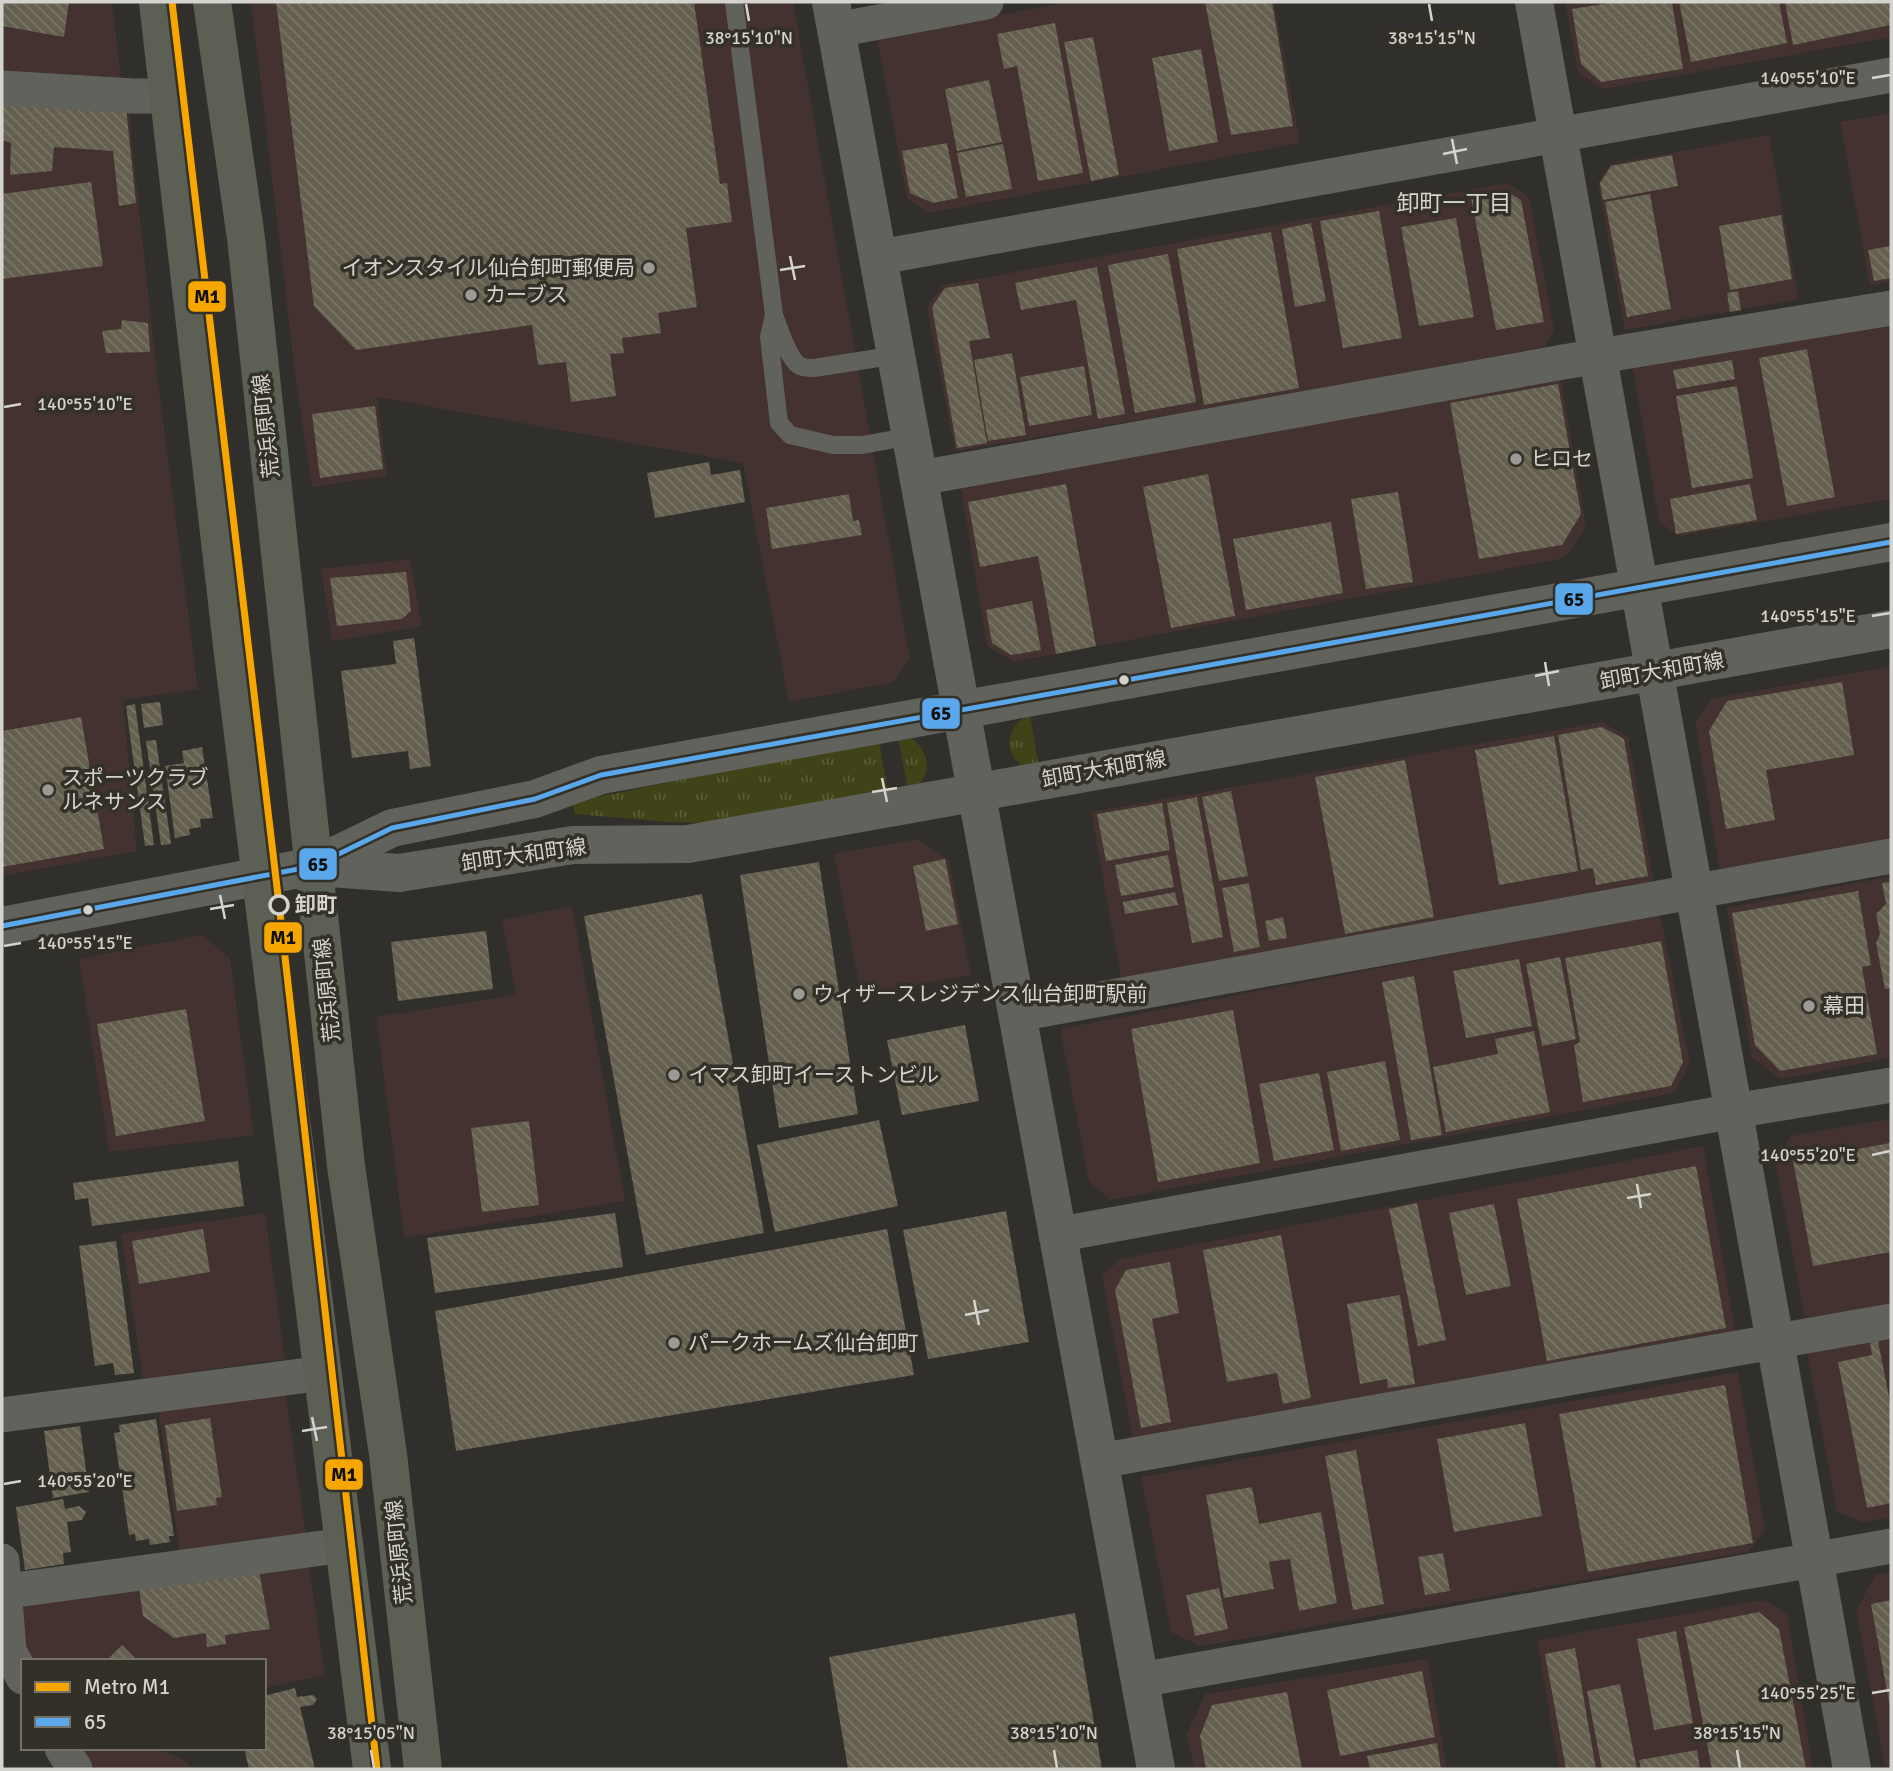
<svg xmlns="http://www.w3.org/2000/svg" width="1893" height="1771" font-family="Signika,'Noto Sans JP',sans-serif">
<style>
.commercial{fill:#43322f}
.grass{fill:url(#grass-tufts)}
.building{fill:url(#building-back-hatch)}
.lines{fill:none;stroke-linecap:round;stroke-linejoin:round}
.service{stroke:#61625b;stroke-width:18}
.minor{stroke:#61625b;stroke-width:35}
.tertiary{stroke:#61625b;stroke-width:38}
.secondary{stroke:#5b5f54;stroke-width:38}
.bus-1-casing{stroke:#333028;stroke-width:10}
.bus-1{stroke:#5aa8eb;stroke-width:5}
.metro-1-casing{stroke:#333028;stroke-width:12}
.metro-1{stroke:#f7a600;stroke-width:7}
.ticks{fill:none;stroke:#d5d3ce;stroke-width:2.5}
.poi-dot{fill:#9b9a95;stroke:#333028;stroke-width:2.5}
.bus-dot{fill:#d5d3ce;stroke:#333028;stroke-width:2.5}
.stop-dot{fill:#333028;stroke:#d5d3ce;stroke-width:3.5}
.labels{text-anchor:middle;stroke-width:7;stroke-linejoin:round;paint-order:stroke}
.poi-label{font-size:21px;fill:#d5d3ce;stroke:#333028;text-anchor:start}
.street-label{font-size:21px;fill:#d5d3ce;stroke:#333028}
.stop-label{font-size:21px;font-weight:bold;fill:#d5d3ce;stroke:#333028;text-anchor:start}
.neighbourhood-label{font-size:23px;fill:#d5d3ce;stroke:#333028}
.ticks-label{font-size:18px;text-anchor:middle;fill:#d5d3ce;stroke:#333028;stroke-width:7;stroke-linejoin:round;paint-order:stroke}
.line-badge{stroke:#333028;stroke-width:2.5}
.pale-badge-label{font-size:19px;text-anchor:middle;font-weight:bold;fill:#111}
</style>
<defs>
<pattern id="grass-tufts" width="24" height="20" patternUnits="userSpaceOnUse" patternTransform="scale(1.75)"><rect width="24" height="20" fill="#404217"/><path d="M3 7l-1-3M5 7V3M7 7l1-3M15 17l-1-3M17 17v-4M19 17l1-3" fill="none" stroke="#5b5c38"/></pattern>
<pattern id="building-back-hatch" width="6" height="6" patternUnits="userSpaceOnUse" patternTransform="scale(1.75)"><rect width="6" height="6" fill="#645f4f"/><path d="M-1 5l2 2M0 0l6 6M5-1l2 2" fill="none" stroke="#797567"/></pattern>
</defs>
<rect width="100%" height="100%" fill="#302f2b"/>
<path class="commercial" d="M2,2H112L121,79L2,74Z
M251,2H793L910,659L893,682L789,702L743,463L377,397L387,476L312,487L296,382Z
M1070,2H1274L1300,143L928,213L907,199L877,37Z
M1565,2H1891V37L1603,89L1578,73Z
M2,97L128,103L156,367L198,689L123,700L137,851L2,876Z
M1891,113V282L1870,286L1840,122Z
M1769,135L1799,299L1625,330L1598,183L1610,164Z
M1507,183L1529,197L1554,329L1545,347L1307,392L955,451L927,307L943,285Z
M1891,319V499L1678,536L1659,522L1632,363Z
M1560,374L1586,527L1565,558L1014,662L987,646L961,488Z
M410,559L422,626L332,641L321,569Z
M1891,666V840L1720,872L1695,722L1711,699Z
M1602,722L1628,737L1654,883L1122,983L1091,812Z
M918,839L949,860L971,975L861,995L834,854Z
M1891,876V1058L1781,1079L1752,1058L1727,908Z
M572,906L625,1201L404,1238L376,1017L516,995L502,920Z
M1660,914L1690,1064L1674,1093L1111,1200L1089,1182L1060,1029Z
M202,935L230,958L254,1135L109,1152L79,959Z
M1891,1119V1305L1805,1320L1775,1161L1791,1136Z
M1703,1146L1736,1334L1133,1439L1102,1276L1120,1259Z
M265,1213L285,1359L143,1379L121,1234Z
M1891,1339V1517L1862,1522L1837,1512L1807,1353Z
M1738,1372L1765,1530L1748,1552L1200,1646L1171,1632L1141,1477Z
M285,1389L306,1536L180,1554L158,1407Z
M309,1565L325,1675L264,1688V1661H31L23,1647L17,1616L35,1594Z
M1891,1572V1765L1885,1767L1856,1611L1875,1575Z
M1764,1600L1787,1614L1813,1769H1559L1537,1640Z
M1428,1659L1447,1769H1194L1187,1734L1205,1694Z
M78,1748H169L166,1752L183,1759L192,1769H92Z"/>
<path class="grass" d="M1030,715L1039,768C1033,767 1027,767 1022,765C1001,752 1008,722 1030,715Z
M905,735C930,745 937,780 908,790L898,737Z
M879,740L888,794L723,823L670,822L575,814L572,802Z"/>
<path class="building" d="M2,2H69L64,37L2,26Z
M276,2H694L720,184L727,183L732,222L686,228L697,307L658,313L661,333L622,338L624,353L610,354L616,396L571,402L566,362L538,365L532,325L356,350L314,306Z
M1205,2H1272L1293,126L1231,135Z
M1615,2H1672L1683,69L1601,82L1581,64L1572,9Z
M1679,2H1779L1787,43L1691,62Z
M1785,2H1891V25L1793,45Z
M1055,23L1083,173L1038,181L1017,66L1004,69L997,34Z
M1093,37L1119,175L1091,181L1064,42Z
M1201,49L1218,142L1169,151L1152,58Z
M989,80L1002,142L957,151L945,89Z
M2,102L126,108L136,203L119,206L113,151L54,147L52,171L10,175L11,143L2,140Z
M947,143L958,198L933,203L910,193L902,151Z
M1003,144L1012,189L966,197L957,153Z
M1672,155L1678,186L1603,200L1600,183L1611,166Z
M91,182L103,266L2,279V194Z
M1505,190L1521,200L1544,322L1496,330L1471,197Z
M1650,194L1671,309L1627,317L1605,202Z
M1379,211L1402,338L1343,348L1320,221Z
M1781,215L1792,279L1730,290L1719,226Z
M1456,218L1474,317L1419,326L1401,227Z
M1311,223L1326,301L1295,307L1282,229Z
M1271,232L1299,388L1204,405L1177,249Z
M1890,246L1891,278L1874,281L1868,250Z
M1168,254L1196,402L1135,413L1108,265Z
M1097,267L1125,414L1098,419L1076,300L1021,310L1015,283Z
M978,283L990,338L969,341L987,443L957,448L932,307L945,288Z
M1738,291L1741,310L1730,312L1727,293Z
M122,320L148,323L150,352L106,353L102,331L121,329Z
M1807,349L1835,497L1787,506L1759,358Z
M1012,353L1026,435L988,441L974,360Z
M1732,360L1735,379L1677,389L1673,370Z
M1084,366L1092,415L1029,426L1020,377Z
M1558,384L1581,514L1562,545L1479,559L1450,403Z
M1737,386L1753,478L1692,488L1676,396Z
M375,406L383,469L320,478L312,414Z
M709,462L711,475L740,470L745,502L655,518L647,473Z
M1208,474L1235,616L1171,628L1143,487Z
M1066,484L1096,646L1056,654L1038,556L980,567L968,502Z
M1750,484L1757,520L1676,534L1670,499Z
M1398,492L1413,582L1366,589L1351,499Z
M849,494L853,521L859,520L862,535L772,549L766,508Z
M1331,522L1343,593L1246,610L1233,539Z
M406,572L411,611L402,619L337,626L330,578Z
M1032,601L1041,650L1011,655L992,643L986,610Z
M414,638L431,766L410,769L408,751L352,758L341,671L396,664L393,641Z
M1842,682L1854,755L1766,770L1775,820L1726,829L1709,731L1727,701Z
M160,702L163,725L144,728L141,704Z
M135,704L154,845L145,846L126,706Z
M81,717L104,849L2,867V731Z
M1602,727L1624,739L1648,876L1596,885L1593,868L1581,870L1558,735Z
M1554,736L1578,871L1499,885L1475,750Z
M156,740L171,844L161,845L146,741Z
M202,747L213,818L200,819L201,827L189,829L190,835L175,838L165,766L184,763L182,751Z
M1405,760L1434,917L1345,934L1315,777Z
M1231,791L1248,876L1219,881L1202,797Z
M1197,797L1223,937L1192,943L1167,803Z
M1162,803L1170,850L1106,861L1097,814Z
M1168,855L1174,887L1121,896L1115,865Z
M945,859L958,924L926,931L913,866Z
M819,862L858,1114L779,1128L740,875Z
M1891,882V988L1885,989L1876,943L1880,934L1876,914L1886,904L1882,883Z
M1249,883L1260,947L1234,952L1222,888Z
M1858,891L1871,965L1862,967L1877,1054L1780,1071L1755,1045L1732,913Z
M1175,892L1178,905L1125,914L1123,902Z
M702,894L764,1233L646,1255L584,916Z
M1283,917L1287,938L1269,941L1265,921Z
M486,931L493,989L398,1001L391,942Z
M1661,941L1683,1062L1671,1086L1583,1102L1574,1045L1580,1042L1565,958Z
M1560,957L1576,1039L1542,1046L1526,964Z
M1519,959L1532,1026L1466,1038L1453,971Z
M1414,976L1442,1135L1411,1140L1382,982Z
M186,1009L205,1121L116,1136L97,1024Z
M1233,1010L1260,1163L1158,1182L1131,1029Z
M965,1025L979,1101L902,1115L887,1040Z
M1534,1031L1550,1112L1446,1132L1433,1067L1498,1054L1495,1039Z
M1385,1061L1400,1140L1341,1151L1327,1072Z
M1319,1073L1334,1150L1274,1161L1259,1084Z
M879,1120L898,1206L775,1232L757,1145Z
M529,1121L539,1205L482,1212L471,1128Z
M1890,1143L1891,1252L1813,1266L1793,1161Z
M238,1161L244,1206L92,1226L88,1198L75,1200L73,1183Z
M1696,1166L1726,1328L1547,1361L1517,1199Z
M1417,1203L1446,1340L1418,1346L1389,1209Z
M1494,1204L1511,1286L1466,1295L1449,1213Z
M1006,1211L1029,1342L928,1359L903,1230Z
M615,1213L623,1267L435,1293L427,1238Z
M203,1229L210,1272L139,1284L132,1241Z
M887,1229L914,1375L456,1451L435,1311Z
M1281,1235L1311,1398L1283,1404L1277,1373L1227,1382L1203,1250Z
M116,1241L134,1373L115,1375L113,1363L95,1366L79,1246Z
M1170,1262L1179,1313L1152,1319L1171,1422L1141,1428L1115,1290L1126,1270Z
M1400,1295L1415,1384L1388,1388L1387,1379L1360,1384L1347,1304Z
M1878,1341L1891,1407V1503L1867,1508L1838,1362L1872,1355L1870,1342Z
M1725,1385L1753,1543L1588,1572L1559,1414Z
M210,1418L222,1497L216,1498L217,1505L177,1511L165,1425Z
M156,1419L174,1536H169L170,1542L150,1545L149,1539L136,1541L135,1534L129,1535L114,1433L120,1432L119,1425Z
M1525,1423L1542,1516L1454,1532L1437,1439Z
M80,1426L89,1492L53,1498L44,1431Z
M1356,1450L1384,1604L1353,1610L1325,1456Z
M1252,1487L1259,1524L1321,1512L1337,1603L1299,1611L1290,1559L1269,1562L1274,1589L1224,1598L1206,1495Z
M63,1499L65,1509L79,1506L86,1512L82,1520L67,1522L71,1552L63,1553L64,1564L25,1570L16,1507Z
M1443,1553L1450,1591L1425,1595L1418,1557Z
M259,1571L270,1629L225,1635L226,1644L207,1647L206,1633L174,1638L143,1616L139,1588Z
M1219,1588L1228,1629L1195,1636L1186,1595Z
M1891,1600V1707H1890L1871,1604Z
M1759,1612L1779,1629L1806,1769H1712L1684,1627Z
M1075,1613L1102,1769H848L829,1657Z
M1676,1631L1693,1723L1654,1730L1637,1639Z
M122,1645L138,1661H106Z
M1575,1648L1596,1769H1566L1545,1654Z
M1422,1671L1435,1737L1340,1756L1327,1690Z
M1620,1684L1637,1769H1602L1587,1691Z
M295,1688L297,1697L313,1695L317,1699L313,1705L300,1707L315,1769H249L244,1748H264V1696Z
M1287,1692L1302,1769H1206L1200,1736L1212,1705Z
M1437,1743L1441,1769H1370L1367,1756Z
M1697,1750L1700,1769H1641L1639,1760Z"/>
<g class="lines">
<path class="service" d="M734,2L774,315C780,330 786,353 797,364C802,368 808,368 814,368L897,355
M774,315L769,337L779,423L790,435L833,445H862L912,436"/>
<path class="minor" d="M836,30L986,2
M2,88L133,96H169
M880,257L1891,75
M920,478L1563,362L1891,308
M1018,1014L1891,856
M1056,1235L1734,1111L1891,1085
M2,1415L324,1373
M1099,1461L1891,1321
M2,1561L9,1651L23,1677
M2,1592L344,1545
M1140,1680L1891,1546
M62,1748L75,1769"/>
<path class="tertiary" d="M831,2L1156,1769
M1534,2L1852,1769
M316,867L399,873L573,845L688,844L1891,629
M2,926L314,866L392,828L535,799L601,775L1891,542"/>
<path class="secondary" d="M158,2L233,654L372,1769
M212,2L246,238L346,1166L388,1454L423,1769"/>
<defs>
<path id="bus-1" d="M2,926L314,866L392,828L535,799L601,775L1891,542"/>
</defs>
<use href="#bus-1" class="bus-1-casing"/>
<use href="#bus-1" class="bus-1"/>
<defs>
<path id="metro-1" d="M172,2L279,904L377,1769"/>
</defs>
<use href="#metro-1" class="metro-1-casing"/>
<use href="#metro-1" class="metro-1"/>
</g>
<path class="ticks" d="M746,4L749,21M1429,4L1432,21M1872,78L1890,75M1452,139L1457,164M1443,154L1467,149M790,256L795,280M780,270L805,266M4,407L21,404M1872,616L1890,613M1545,662L1549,686M1535,676L1559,671M882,778L887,802M872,792L897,788M220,895L225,919M210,909L234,905M4,946L21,943M1872,1155L1890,1151M1637,1184L1641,1208M1627,1198L1651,1194M974,1300L979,1325M965,1315L989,1310M312,1417L317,1441M302,1431L327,1427M4,1484L21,1481M1872,1693L1890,1690M371,1750L374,1768M1054,1750L1057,1768M1737,1750L1740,1768"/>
<g class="poi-dot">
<circle cx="649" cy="268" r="7"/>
<circle cx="471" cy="295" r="7"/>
<circle cx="1516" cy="459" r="7"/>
<circle cx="48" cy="790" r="7"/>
<circle cx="799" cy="994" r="7"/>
<circle cx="1809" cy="1006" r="7"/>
<circle cx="674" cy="1075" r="7"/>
<circle cx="674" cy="1343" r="7"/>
</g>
<g class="bus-dot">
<circle cx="1124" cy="680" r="6"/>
<circle cx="88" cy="910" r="6"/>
</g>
<circle class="stop-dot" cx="279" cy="905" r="9"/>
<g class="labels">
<g class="poi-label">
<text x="635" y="275" text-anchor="end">イオンスタイル仙台卸町郵便局</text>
<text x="485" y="302">カーブス</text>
<text x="1530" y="466">ヒロセ</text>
<text x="62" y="785">スポーツクラブ<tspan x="62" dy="24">ルネサンス</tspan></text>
<text x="813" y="1001">ウィザースレジデンス仙台卸町駅前</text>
<text x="1823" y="1013">幕田</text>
<text x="688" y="1082">イマス卸町イーストンビル</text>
<text x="688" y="1350">パークホームズ仙台卸町</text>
</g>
<g class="street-label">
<text transform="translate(266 426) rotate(-96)" y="7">荒浜原町線</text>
<text transform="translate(1662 671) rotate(-10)" y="7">卸町大和町線</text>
<text transform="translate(1104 769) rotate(-10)" y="7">卸町大和町線</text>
<text transform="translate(524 855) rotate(-8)" y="7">卸町大和町線</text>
<text transform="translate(327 990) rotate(-96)" y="7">荒浜原町線</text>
<text transform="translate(399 1552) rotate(-96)" y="7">荒浜原町線</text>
</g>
<g class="stop-label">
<text x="295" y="912">卸町</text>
</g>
<g class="neighbourhood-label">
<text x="1454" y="211">卸町一丁目</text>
</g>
</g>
<g class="ticks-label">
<text x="749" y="44">38°15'10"N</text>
<text x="1432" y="44">38°15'15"N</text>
<text x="1808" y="84">140°55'10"E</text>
<text x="85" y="410">140°55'10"E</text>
<text x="1808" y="622">140°55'15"E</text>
<text x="85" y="949">140°55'15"E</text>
<text x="1808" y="1161">140°55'20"E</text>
<text x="85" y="1487">140°55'20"E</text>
<text x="1808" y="1699">140°55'25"E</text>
<text x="371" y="1739">38°15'05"N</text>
<text x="1054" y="1739">38°15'10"N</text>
<text x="1737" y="1739">38°15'15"N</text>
</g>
<g class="line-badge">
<rect x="187" y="280" width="40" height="33" rx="7" fill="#f7a600"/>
<rect x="1554" y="582" width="40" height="34" rx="7" fill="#5aa8eb"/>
<rect x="921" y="697" width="40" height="33" rx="7" fill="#5aa8eb"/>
<rect x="298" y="847" width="40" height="34" rx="7" fill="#5aa8eb"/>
<rect x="263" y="921" width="40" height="33" rx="7" fill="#f7a600"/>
<rect x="324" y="1458" width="40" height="33" rx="7" fill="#f7a600"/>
</g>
<g class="pale-badge-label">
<text x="207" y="303">M1</text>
<text x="1574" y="606">65</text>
<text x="941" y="720">65</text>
<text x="318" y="871">65</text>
<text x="283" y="944">M1</text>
<text x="344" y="1481">M1</text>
</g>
<rect width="1893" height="1771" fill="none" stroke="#d5d3ce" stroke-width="7"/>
<rect x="21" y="1659" width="245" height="91" fill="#333028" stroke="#74716a" stroke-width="2"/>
<rect x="35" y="1682" width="35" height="10" fill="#f7a600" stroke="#74716a" stroke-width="2"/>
<text x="84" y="1694" font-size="21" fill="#d5d3ce">Metro M1</text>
<rect x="35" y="1717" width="35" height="10" fill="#5aa8eb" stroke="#74716a" stroke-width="2"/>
<text x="84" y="1729" font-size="21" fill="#d5d3ce">65</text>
</svg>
